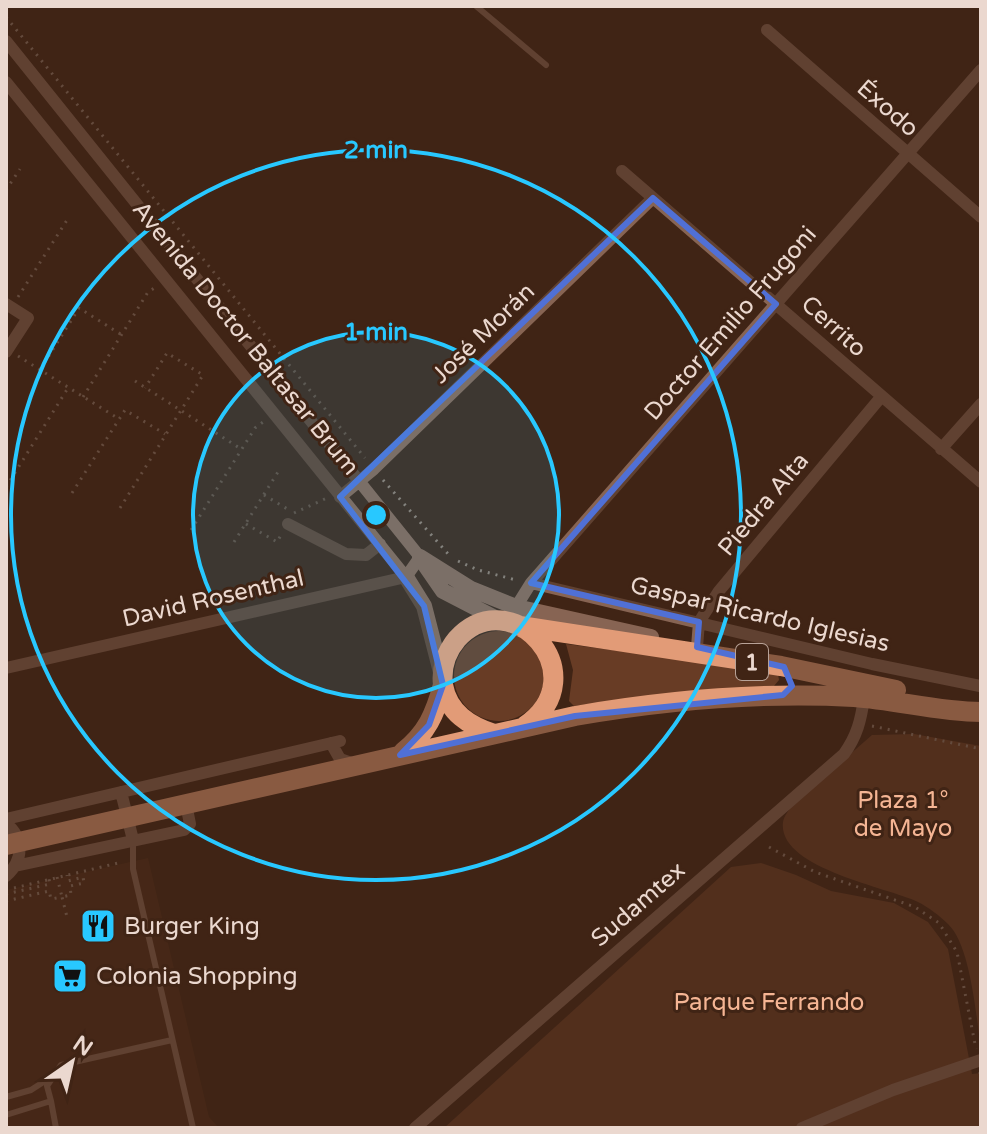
<svg xmlns="http://www.w3.org/2000/svg" width="987" height="1134" font-family="'Varela Round',sans-serif">
<style>
.built{fill:#4f2c19}
.green{fill:#683c25}
.lines{fill:none;stroke-linecap:round;stroke-linejoin:round}
.path{stroke:#90796c;stroke-width:3;stroke-dasharray:2 6;stroke-linecap:butt}
.service{stroke:#876453;stroke-width:6}
.minor{stroke:#876453;stroke-width:12}
.tertiary{stroke:#876453;stroke-width:16}
.primary{stroke:#e29b77;stroke-width:20}
.marked{fill:none;stroke:#5070d6;stroke-width:6;stroke-linejoin:round}
.ring{fill:none;stroke:#28c8ff;stroke-width:4}
.labels{text-anchor:middle;stroke-width:6;stroke-linejoin:round;paint-order:stroke}
.shield{fill:#402415;stroke:#b8a297;stroke-width:2}
.shield-label{font-size:22px;font-weight:bold;fill:#ebd8cf}
.street-label{font-size:24px;fill:#ebd8cf;stroke:#402415}
.park-label{font-size:24px;fill:#f5b594;stroke:#402415}
.poi-label{font-size:24px;fill:#ebd8cf;stroke:#402415;text-anchor:start}
.centre{fill:#28c8ff;stroke:#402415;stroke-width:4}
.ring-label{font-size:24px;text-anchor:middle;font-weight:bold;fill:#28c8ff;stroke:#402415;stroke-width:6;stroke-linejoin:round;paint-order:stroke}
</style>
<rect width="100%" height="100%" fill="#402415"/>
<path class="built" d="M148,858L209,1117L219,1128H6V890Z"/>
<path class="green" d="M454 676a45 45 0 1 1 90 0a45 45 0 1 1-90 0Z
M566,644L773,671L778,674L779,680L774,686L676,693L574,706L569,701L573,670Z
M914,734L981,746V1048C976,1017 971,946 948,924C940,916 928,907 918,902C886,887 777,868 783,822C784,816 789,810 792,805L872,735Z
M761,863L796,875L831,891L894,903L928,922L948,949L972,1074L981,1073V1128H444L731,867Z"/>
<g class="lines">
<path class="path" d="M6,17L365,458
M6,190L20,169
M18,297L69,217
M18,356L119,419
M40,370L79,308L122,335
M135,381L241,449
M83,397L148,292L156,287
M383,480L449,555
M6,487L68,388
M72,493L125,410L165,434
M264,495L289,510
M120,508L203,375L167,353L145,388
M294,513L327,498
M246,524L277,542L281,535
M191,530L255,428L263,422
M234,542L278,472
M458,561L478,570L516,580
M872,726L981,749
M769,847L815,872L915,907L939,923L957,952L976,1049
M57,877L62,897L71,895L70,886L84,883L83,877L68,881L67,875
M14,888L118,863L122,866
M6,894L50,884L49,879
M6,901L49,891L51,899L62,897L67,917
M980,1072L981,1086"/>
<path class="service" d="M476,6L546,65
M133,843V869L193,1128
M6,1097L31,1090L48,1079
M51,1101L56,1128
M6,1115L51,1101L47,1086L61,1065L172,1040"/>
<path class="minor" d="M767,30L981,217
M6,41L420,557L406,577L6,668
M6,82L406,577
M622,171L981,482
M6,304L28,318L6,352
M941,449L981,404
M340,497L374,469L653,198
M288,524L346,554L366,555L380,544
M531,583L872,664L980,686
M516,607L531,583L981,70
M697,647L699,622L719,591L881,397
M331,743L340,759L354,764
M121,792L133,840
M6,819L340,741
M6,823C24,838 24,860 6,876
M15,866L184,830L190,824L186,804
M415,1128L844,754C857,736 861,720 864,698
M802,1128L893,1090L981,1060"/>
<path class="tertiary" d="M420,557L471,589L516,607L651,637
M423,562L443,591L501,621
M406,577L424,606L442,676"/>
<path class="primary" d="M520,626L781,666L896,690
M494,734C470,726 448,713 443,685C441,669 446,652 457,639C511,580 599,675 525,726
M403,752C427,733 435,714 443,685
M6,845L575,716C667,700 761,692 854,697C897,700 938,712 981,712"/>
</g>
<path d="M0 0H987V1134H0ZM653,198L776,304L531,583L699,622L697,647L784,667L792,686L783,695L575,716L400,755L429,725L443,685L424,606L340,497Z" fill="#402415" fill-opacity=".55" fill-rule="evenodd"/>
<path class="marked" d="M653,198L776,304L531,583L699,622L697,647L784,667L792,686L783,695L575,716L400,755L429,725L443,685L424,606L340,497Z"/>
<circle cx="376" cy="515" r="183" fill="#28c8ff" fill-opacity=".12"/>
<g class="ring">
<circle cx="376" cy="515" r="183"/>
<circle cx="376" cy="515" r="365"/>
</g>
<defs>
<symbol id="restaurant-square" viewBox="-11 -11 22 22"><rect x="-9" y="-9" width="18" height="18" rx="4" fill="#28c8ff" stroke="#402415"/><path d="M-5-6h1v4h1v-4h1v4h1v-4h1v5L-1.5 .5V6h-2V.5L-5-1ZM5-6V6H3V1.5H1.5Q1.5-4 5-6Z" fill="#111"/></symbol>
<symbol id="supermarket-square" viewBox="-11 -11 22 22"><rect x="-9" y="-9" width="18" height="18" rx="4" fill="#28c8ff" stroke="#402415"/><path d="M-6-5.5h2.5l.6 2H6L4.5 2H-2.5L-4.4-4H-6ZM-1.5 3.2a1.3 1.3 0 1 0 .1 0ZM3 3.2a1.3 1.3 0 1 0 .1 0Z" fill="#111"/></symbol>
</defs>
<g fill-rule="evenodd">
<use href="#restaurant-square" x="78" y="906" width="40" height="40"/>
<use href="#supermarket-square" x="50" y="956" width="40" height="40"/>
</g>
<g class="labels">
<rect class="shield" x="736" y="644" width="32" height="36" rx="6"/>
<g class="shield-label">
<text x="752" y="670">1</text>
</g>
<g class="street-label">
<text transform="translate(888 108) rotate(41)" y="8">Éxodo</text>
<text transform="translate(730 323) rotate(-49)" y="8">Doctor Emilio Frugoni</text>
<text transform="translate(834 326) rotate(42)" y="8">Cerrito</text>
<text transform="translate(483 333) rotate(-44)" y="8">José Morán</text>
<text transform="translate(246 338) rotate(51)" y="8">Avenida Doctor Baltasar Brum</text>
<text transform="translate(763 504) rotate(-50)" y="8">Piedra Alta</text>
<text transform="translate(213 598) rotate(-13)" y="8">David Rosenthal</text>
<text transform="translate(760 614) rotate(13)" y="8">Gaspar Ricardo Iglesias</text>
<text transform="translate(638 904) rotate(-41)" y="8">Sudamtex</text>
</g>
<g class="park-label">
<text x="903" y="808">Plaza 1°<tspan x="903" dy="28">de Mayo</tspan></text>
<text x="769" y="1010">Parque Ferrando</text>
</g>
<g class="poi-label">
<text x="124" y="934">Burger King</text>
<text x="96" y="984">Colonia Shopping</text>
</g>
</g>
<circle cx="376" cy="515" r="12" class="centre"/>
<g class="ring-label">
<text x="376" y="158">2 min</text>
<text x="376" y="340">1 min</text>
</g>
<rect width="987" height="1134" fill="none" stroke="#ebd8cf" stroke-width="16"/>
<g transform="translate(72 1062) rotate(34)" stroke="#402415" stroke-width="6" paint-order="stroke">
<path d="M0-6L14 30L0 20L-14 30Z" fill="#ebd8cf"/>
<text y="-12" font-size="22" font-weight="bold" text-anchor="middle" fill="#ebd8cf">N</text>
</g>
</svg>
